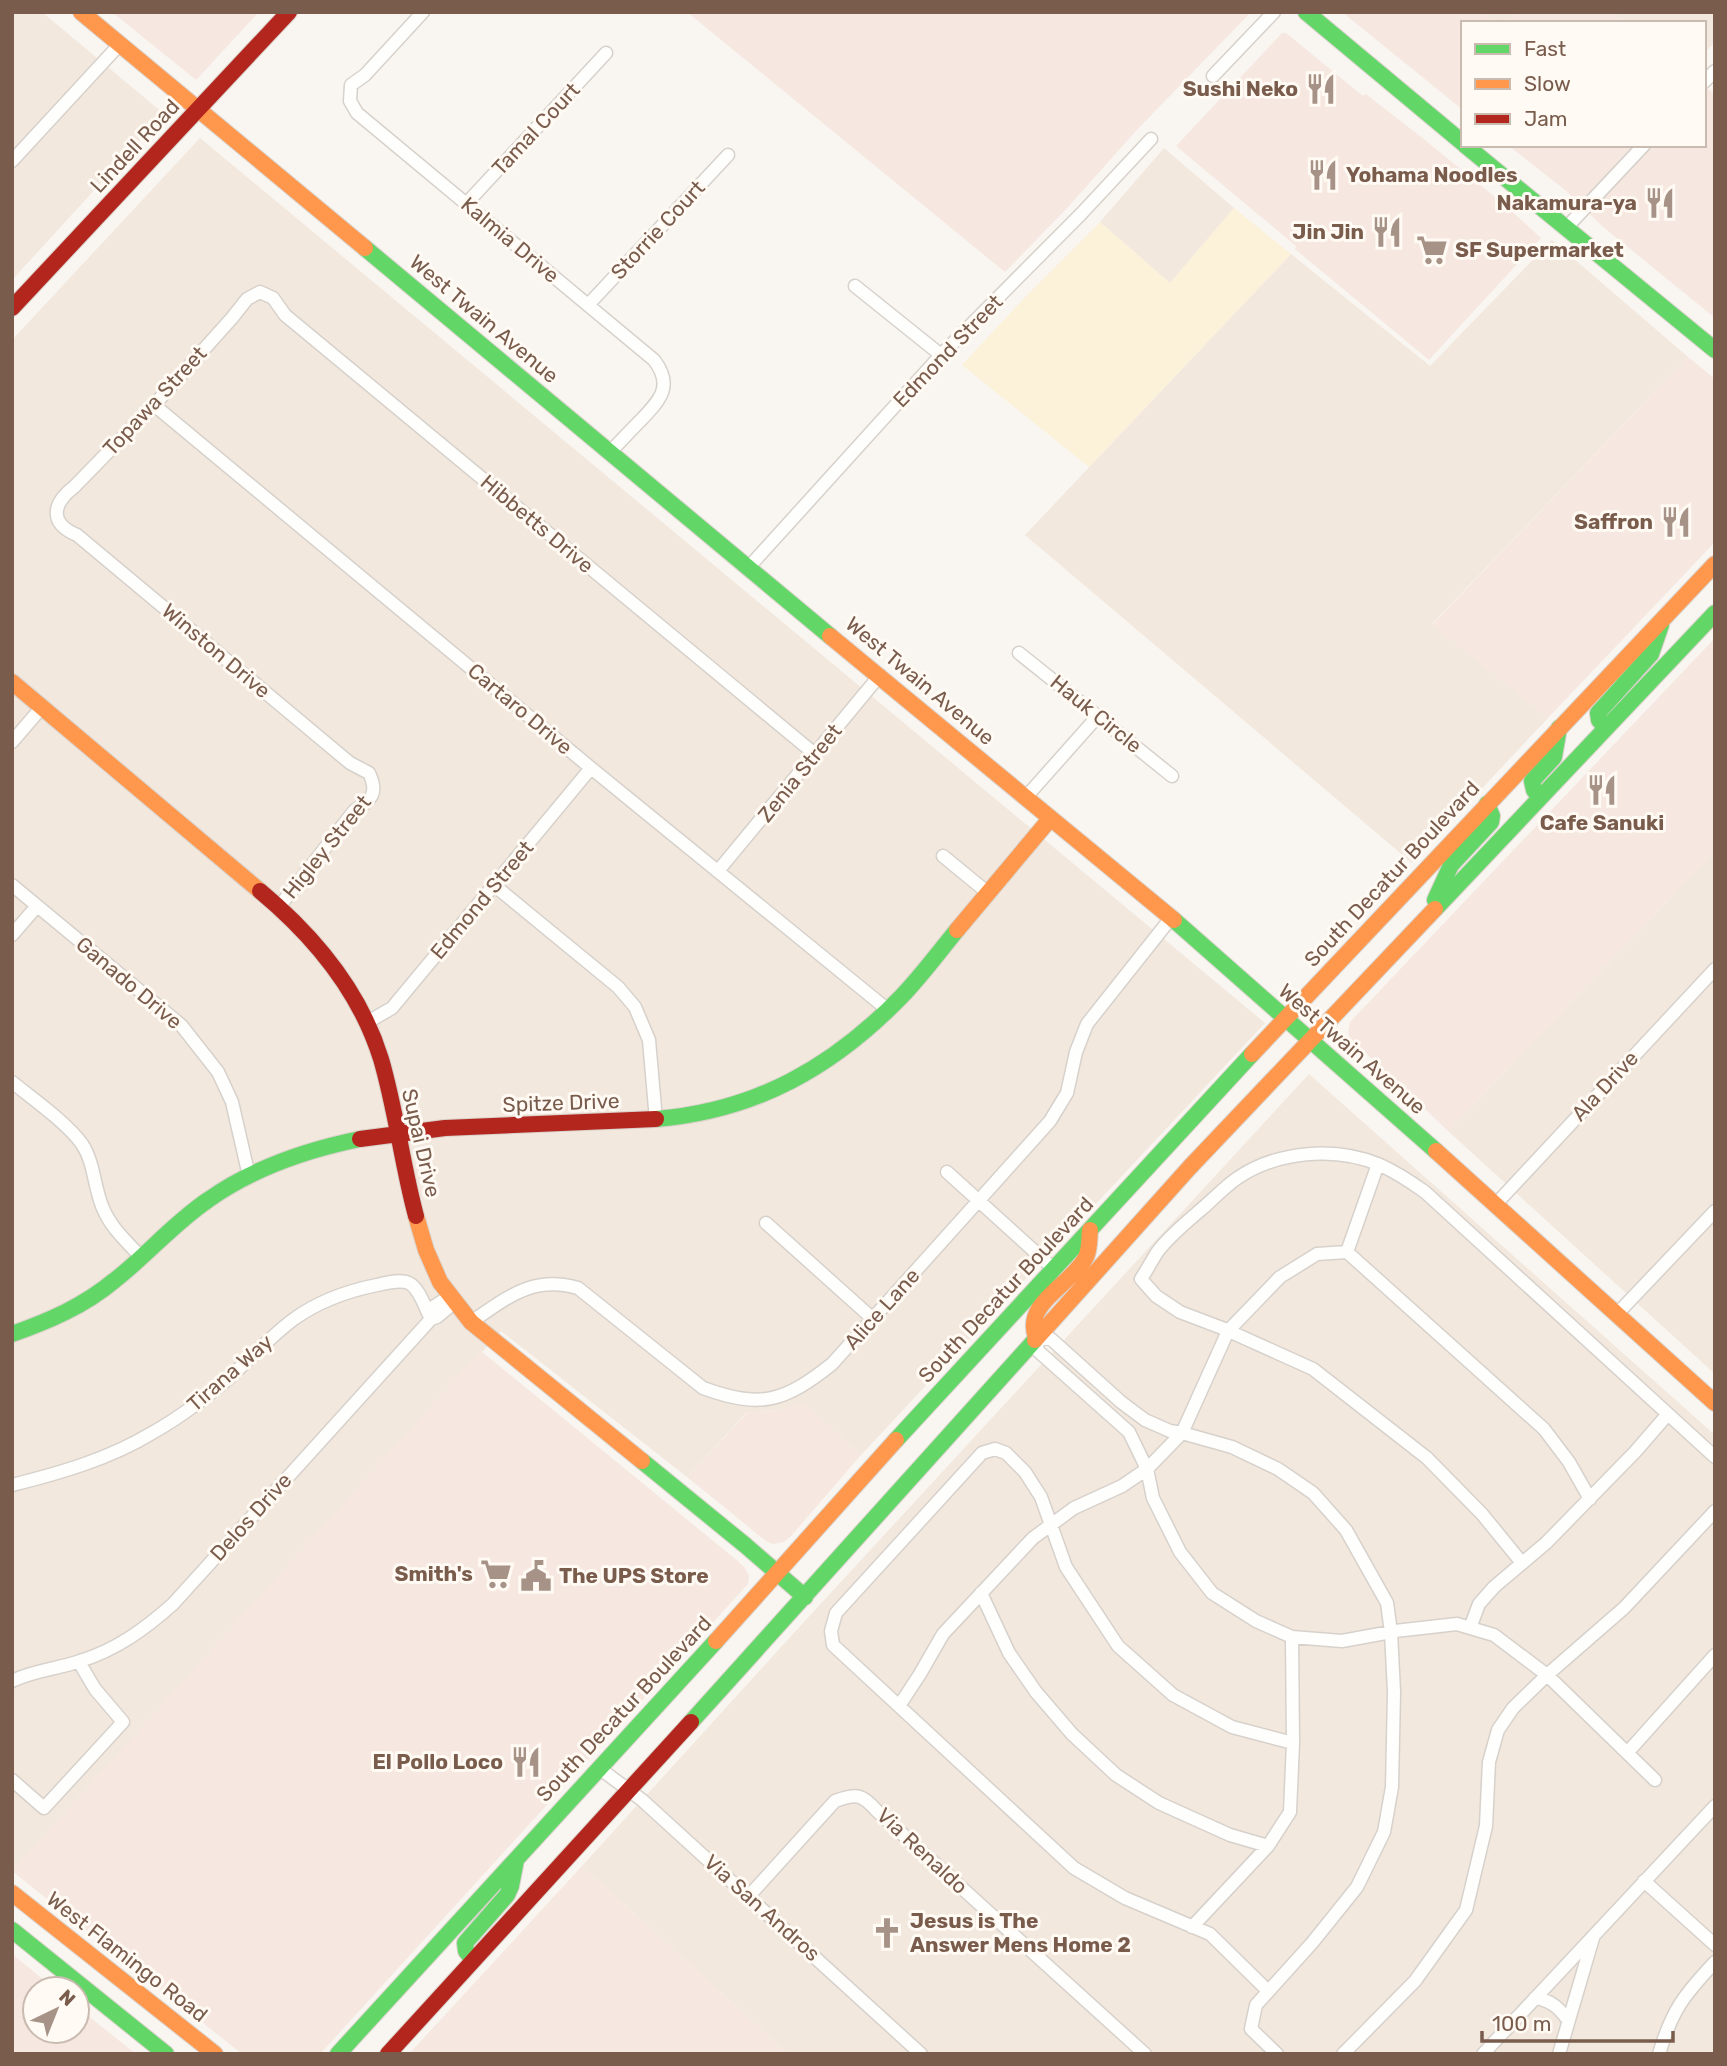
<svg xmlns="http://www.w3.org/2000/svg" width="1727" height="2066" font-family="Rubik,sans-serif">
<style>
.residential{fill:#f2e8de}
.commercial{fill:#f6e8e1}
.sand{fill:#fbf2d9}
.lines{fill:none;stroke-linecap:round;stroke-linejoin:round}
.street-casing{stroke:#d7d1cb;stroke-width:15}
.fast-casing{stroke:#d9d2cb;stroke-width:18}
.slow-casing{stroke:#d9d2cb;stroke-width:18}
.jam-casing{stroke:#d9d2cb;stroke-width:18}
.street{stroke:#fefefd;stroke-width:12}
.fast{stroke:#63d668;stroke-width:16}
.slow{stroke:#ff974d;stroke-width:16}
.jam{stroke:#b3261e;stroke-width:16}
.labels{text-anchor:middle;stroke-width:6;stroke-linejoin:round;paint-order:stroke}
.poi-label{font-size:21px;font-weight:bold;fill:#7a5c4d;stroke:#fffaf3;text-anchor:end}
.street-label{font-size:21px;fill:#7a5c4d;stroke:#fffaf3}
</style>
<rect width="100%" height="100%" fill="#f9f5f0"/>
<path class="residential" d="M12,12H42L164,114L12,280Z
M1482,12H1517L1507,23H1494Z
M1614,12H1715V42L1704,53V23H1627Z
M200,138L1265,1023L861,1455L803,1403L785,1409L746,1413L687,1477L501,1331L12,1871V340Z
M1164,148L1234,208L1170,283L1100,222Z
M1552,240L1688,357L1432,624L1548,718L1412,863L1025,535L1291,254L1430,366Z
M1715,851V1374L1448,1131Z
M1309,1074L1715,1435V2054H788L582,1866L792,1635Z"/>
<path class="commercial" d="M112,12H259L196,80Z
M687,12H1251L1134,133L1069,206L1005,272Z
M1342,12H1482L1494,23H1463V110Z
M1517,12H1614L1627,23H1507Z
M1282,33H1286L1363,96L1366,94L1425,140L1506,206L1541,238L1429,360L1295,249L1296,246L1176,146Z
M1704,85L1715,95V318L1602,226L1565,190L1508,145H1704Z
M1688,357L1715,379V542L1548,718L1432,625Z
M1715,638V851L1448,1131L1350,1038L1348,1032L1350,1022Z
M481,1351L739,1562L745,1568L749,1576L748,1584L320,2054H242L12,1871Z
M803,1402L861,1455L791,1536L784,1542L773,1544L766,1541L687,1477L747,1413L785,1409Z
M582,1866L788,2054H409Z
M12,1954L55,1989H35V2031H77V2007L136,2054H12Z"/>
<path class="sand" d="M1234,208L1291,254L1089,467L962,365L1029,293L1100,222L1170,283Z"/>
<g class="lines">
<defs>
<path id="street" d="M423,12L365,75L351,85L350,101L357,113L654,360C674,386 660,400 640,421C630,431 620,442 609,453
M1213,76L1274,12
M1704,82L1715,71
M12,161L120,44
M466,204L606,53
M1566,228L1644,145
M855,286L941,355
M588,305L728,155
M154,405L591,768L888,1010
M749,567L941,355L1081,214L1151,139
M1019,653L1172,776
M12,742L42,707
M1026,797L1098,716
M943,856L988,893
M718,871L880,675
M12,885L181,1025L218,1072L232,1102L249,1176
M495,886L618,987L635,1007L649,1040L656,1120
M279,907L354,811C371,800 379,794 369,773L350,763L77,535C49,523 52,504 74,487L154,405L232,318L247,299L260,292L273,298L285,315L816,755
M12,935L37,906
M366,1023L392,1008L591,768
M12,1082C33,1099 67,1123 82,1144C94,1162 94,1186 102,1206C110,1227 126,1241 142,1258
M947,1172L1054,1269
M1496,1204L1715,969
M766,1223L873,1319
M1347,1252L1378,1164
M427,1311L450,1296
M1617,1314L1715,1211
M471,1322C507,1298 532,1275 578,1288L703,1388C761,1409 784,1402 832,1364L1050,1121L1067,1093L1076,1052L1087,1024L1171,918
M12,1485C60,1473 109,1459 152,1433C177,1419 200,1402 222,1384C247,1363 268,1338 294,1319C319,1301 347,1291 377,1285C386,1283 400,1279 409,1283C420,1289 425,1308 431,1319
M1522,1563L1482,1514L1427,1458L1313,1369L1222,1328L1180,1312L1156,1296L1141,1279C1147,1270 1152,1260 1158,1251C1170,1235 1189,1220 1204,1207C1214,1198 1225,1187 1236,1179C1276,1151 1335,1146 1380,1165C1396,1172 1411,1182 1425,1192L1715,1457
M981,1593L1009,1653L1036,1692L1072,1734L1116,1775L1159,1803L1230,1835L1268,1846
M1470,1628L1479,1604L1494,1587L1546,1543L1635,1452L1668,1414
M12,1681C34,1670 58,1669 80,1661C116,1650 145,1629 173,1604L431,1319L437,1317L455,1302
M899,1706L920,1674L943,1634L1033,1538L1074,1508L1122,1486L1147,1469L1182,1433L1228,1331L1280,1277L1317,1254L1347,1252L1544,1429L1569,1462L1590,1499
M1627,1753L1715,1655
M599,1768L642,1800L921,2054
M12,1780L44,1808L123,1722L95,1689L79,1662
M1644,1881L1715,1945
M749,1896L835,1801C857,1793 862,1794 877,1811L1145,2054
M1192,1927L1268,1846L1290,1812L1293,1743L1292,1637
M1268,1991L1210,1934L1125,1898L1074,1868L833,1645L831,1631L836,1613L982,1453L995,1449L1006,1453L1025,1472L1041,1497L1066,1567L1118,1646L1173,1695L1232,1727L1293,1743
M1535,1998C1551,2000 1559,2008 1568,2020
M1277,2054L1251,2029L1256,2005L1312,1943L1357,1887L1384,1832L1392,1787L1394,1692L1391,1632L1387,1603L1346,1530L1313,1493L1278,1469L1232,1447L1182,1433L1170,1431L1145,1420L1121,1402L1051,1339L1036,1337L1038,1351L1129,1432L1147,1469L1153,1498L1180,1552L1212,1593L1256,1621L1292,1637L1342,1641L1391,1632L1395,1631L1457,1624L1494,1635L1547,1675L1655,1780
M1343,2054L1415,1981L1466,1910L1486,1826L1489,1762L1498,1730L1513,1708L1547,1675L1624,1608L1715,1511
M1483,2054L1715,1806
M1559,2054L1593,1938
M1659,2054C1672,2010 1684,1995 1715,1962"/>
<path id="fast" d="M1306,12L1463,143
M1465,145L1715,350
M365,248L830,636
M1606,728L1599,720L1598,713L1651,654L1661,625
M1540,798L1534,790L1532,781L1554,757L1559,728
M1435,900L1451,865L1491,822L1492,816L1487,804
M1435,909L1715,613
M1174,920L1436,1151
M656,1119C756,1111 833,1067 902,996C922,975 939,952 957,930
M12,1334C49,1321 84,1306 115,1280C147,1255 174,1223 208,1200C253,1168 306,1150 360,1139
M896,1440L1252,1054
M642,1461L745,1545L805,1597
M691,1722L1035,1340
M12,1930L166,2054
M473,1960L466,1951L465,1943L507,1895L511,1886L516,1860
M338,2054L716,1641"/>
<path id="slow" d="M81,12L365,248
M830,636L1174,920
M12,682L260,891
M957,930L1050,819
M1252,1054L1715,564
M1436,1151L1715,1403
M416,1216L426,1250L440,1282L471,1322L642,1461
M1036,1337C1023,1302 1073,1284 1086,1257C1090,1249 1089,1239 1090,1230
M1035,1340L1190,1167L1435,909
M716,1641L896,1440
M12,1893L215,2054"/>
<path id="jam" d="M12,308L289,12
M260,891C314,936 360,991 381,1059C396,1110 402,1164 416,1216
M360,1139L445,1128L656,1119
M388,2054L691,1722"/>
</defs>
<use href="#street" class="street-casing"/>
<use href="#fast" class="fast-casing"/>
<use href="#slow" class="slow-casing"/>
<use href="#jam" class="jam-casing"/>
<use href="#street" class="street"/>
<use href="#fast" class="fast"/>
<use href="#slow" class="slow"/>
<use href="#jam" class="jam"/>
</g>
<defs>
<symbol id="restaurant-bare" viewBox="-9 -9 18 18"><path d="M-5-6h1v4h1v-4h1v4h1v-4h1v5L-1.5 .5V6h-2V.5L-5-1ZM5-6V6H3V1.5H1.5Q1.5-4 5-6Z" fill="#a69286" stroke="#fffaf3" stroke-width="2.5" paint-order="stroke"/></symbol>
<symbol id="supermarket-bare" viewBox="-9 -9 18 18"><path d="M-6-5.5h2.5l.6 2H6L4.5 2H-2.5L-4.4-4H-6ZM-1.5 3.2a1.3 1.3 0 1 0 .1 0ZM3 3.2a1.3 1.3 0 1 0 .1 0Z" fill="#a69286" stroke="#fffaf3" stroke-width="2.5" paint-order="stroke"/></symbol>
<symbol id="civic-bare" viewBox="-9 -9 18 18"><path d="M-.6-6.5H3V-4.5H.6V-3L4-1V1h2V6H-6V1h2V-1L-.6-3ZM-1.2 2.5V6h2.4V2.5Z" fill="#a69286" stroke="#fffaf3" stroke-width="2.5" paint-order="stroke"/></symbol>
<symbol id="church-bare" viewBox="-9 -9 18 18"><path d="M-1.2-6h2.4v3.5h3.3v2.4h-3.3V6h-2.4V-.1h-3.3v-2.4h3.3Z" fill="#a69286" stroke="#fffaf3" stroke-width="2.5" paint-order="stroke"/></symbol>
</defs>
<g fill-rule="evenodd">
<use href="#restaurant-bare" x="1299" y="67" width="44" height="44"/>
<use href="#restaurant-bare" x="1301" y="153" width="44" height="44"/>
<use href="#restaurant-bare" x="1638" y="181" width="44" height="44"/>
<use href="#restaurant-bare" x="1365" y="210" width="44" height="44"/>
<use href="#supermarket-bare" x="1410" y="228" width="44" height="44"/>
<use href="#restaurant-bare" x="1654" y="500" width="44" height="44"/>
<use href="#restaurant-bare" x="1580" y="768" width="44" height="44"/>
<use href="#supermarket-bare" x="474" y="1552" width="44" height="44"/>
<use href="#civic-bare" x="514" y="1554" width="44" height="44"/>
<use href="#restaurant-bare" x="504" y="1740" width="44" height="44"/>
<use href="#church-bare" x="865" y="1911" width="44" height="44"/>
</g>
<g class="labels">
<g class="poi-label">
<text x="1298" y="96">Sushi Neko</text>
<text x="1346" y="182" text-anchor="start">Yohama Noodles</text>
<text x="1637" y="210">Nakamura-ya</text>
<text x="1364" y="239">Jin Jin</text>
<text x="1455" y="257" text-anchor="start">SF Supermarket</text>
<text x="1653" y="529">Saffron</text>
<text x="1602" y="830" text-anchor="middle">Cafe Sanuki</text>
<text x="473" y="1581">Smith's</text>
<text x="559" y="1583" text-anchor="start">The UPS Store</text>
<text x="503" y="1769">El Pollo Loco</text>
<text x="910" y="1928" text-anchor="start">Jesus is The<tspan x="910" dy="24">Answer Mens Home 2</tspan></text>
</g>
<g class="street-label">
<text transform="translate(536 129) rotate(-47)" y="7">Tamal Court</text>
<text transform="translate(135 146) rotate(-47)" y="7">Lindell Road</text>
<text transform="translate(658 230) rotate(-47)" y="7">Storrie Court</text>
<text transform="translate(510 240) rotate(40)" y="7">Kalmia Drive</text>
<text transform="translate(484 319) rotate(40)" y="7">West Twain Avenue</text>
<text transform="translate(948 351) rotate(-46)" y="7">Edmond Street</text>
<text transform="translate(155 401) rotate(-47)" y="7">Topawa Street</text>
<text transform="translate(537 524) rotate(40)" y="7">Hibbetts Drive</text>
<text transform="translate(216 651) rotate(40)" y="7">Winston Drive</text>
<text transform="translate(920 681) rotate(40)" y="7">West Twain Avenue</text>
<text transform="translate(520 709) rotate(40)" y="7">Cartaro Drive</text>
<text transform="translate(1096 714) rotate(39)" y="7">Hauk Circle</text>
<text transform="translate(800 773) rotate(-51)" y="7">Zenia Street</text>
<text transform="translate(327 847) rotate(-51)" y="7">Higley Street</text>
<text transform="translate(1392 874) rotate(-47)" y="7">South Decatur Boulevard</text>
<text transform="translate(482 900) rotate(-50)" y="7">Edmond Street</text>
<text transform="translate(129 983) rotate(40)" y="7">Ganado Drive</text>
<text transform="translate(1352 1049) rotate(41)" y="7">West Twain Avenue</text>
<text transform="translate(1605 1086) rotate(-47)" y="7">Ala Drive</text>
<text transform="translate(561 1103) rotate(-2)" y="7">Spitze Drive</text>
<text transform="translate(421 1143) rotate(77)" y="7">Supai Drive</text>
<text transform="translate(1006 1290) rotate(-47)" y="7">South Decatur Boulevard</text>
<text transform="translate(882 1309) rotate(-48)" y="7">Alice Lane</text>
<text transform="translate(230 1373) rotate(-41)" y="7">Tirana Way</text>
<text transform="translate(251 1517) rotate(-48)" y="7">Delos Drive</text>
<text transform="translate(624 1709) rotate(-47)" y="7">South Decatur Boulevard</text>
<text transform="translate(922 1851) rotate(43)" y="7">Via Renaldo</text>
<text transform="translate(762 1908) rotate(42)" y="7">Via San Andros</text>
<text transform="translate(127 1957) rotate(38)" y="7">West Flamingo Road</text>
</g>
</g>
<rect width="1727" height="2066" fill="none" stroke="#7a5c4d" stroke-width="28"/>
<rect x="1461" y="21" width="245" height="126" fill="#fffaf3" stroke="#cabbb1" stroke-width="2"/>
<rect x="1475" y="44" width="35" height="10" fill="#63d668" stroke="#cabbb1" stroke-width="2"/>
<text x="1524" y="56" font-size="21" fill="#7a5c4d">Fast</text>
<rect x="1475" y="79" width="35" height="10" fill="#ff974d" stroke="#cabbb1" stroke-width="2"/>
<text x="1524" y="91" font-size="21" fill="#7a5c4d">Slow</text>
<rect x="1475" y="114" width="35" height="10" fill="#b3261e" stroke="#cabbb1" stroke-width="2"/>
<text x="1524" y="126" font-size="21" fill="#7a5c4d">Jam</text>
<g transform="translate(56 2010) rotate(43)"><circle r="33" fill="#fffaf3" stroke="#cabbb1" stroke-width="2"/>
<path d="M0-5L12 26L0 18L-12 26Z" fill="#a69286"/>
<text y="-10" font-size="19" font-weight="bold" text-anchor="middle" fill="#7a5c4d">N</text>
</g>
<path d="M1482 2031v10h191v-10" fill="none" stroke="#7a5c4d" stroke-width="3.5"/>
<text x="1492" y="2031" font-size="21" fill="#7a5c4d" stroke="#fffaf3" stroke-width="5" paint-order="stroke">100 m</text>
</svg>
